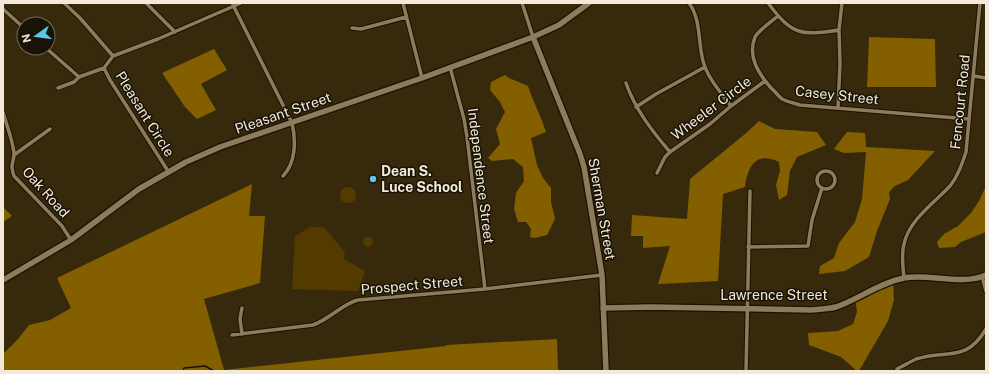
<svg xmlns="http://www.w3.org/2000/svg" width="989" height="374" font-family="'Public Sans',sans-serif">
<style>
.green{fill:#533b00}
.forest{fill:#835f00}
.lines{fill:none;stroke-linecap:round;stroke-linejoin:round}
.stream{stroke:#1c1100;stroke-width:1.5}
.street-casing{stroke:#1c1200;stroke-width:5.5}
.secondary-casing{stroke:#1c1200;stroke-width:8}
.street{stroke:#8c7b5d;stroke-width:3.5}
.secondary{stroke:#8c7b5d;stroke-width:5.5}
.poi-dot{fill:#5dc7e8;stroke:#191307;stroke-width:1.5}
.labels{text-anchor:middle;stroke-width:3;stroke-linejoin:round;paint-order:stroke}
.street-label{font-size:14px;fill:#f2e9d8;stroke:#191307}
.poi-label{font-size:14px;font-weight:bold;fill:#f2e9d8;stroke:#191307;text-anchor:start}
</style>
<rect width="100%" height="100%" fill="#37290c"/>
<path class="green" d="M340 195a8 8 0 1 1 16 0a8 8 0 1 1-16 0Z
M310,227H324L345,252L344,259L365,271L358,291L292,289L295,236Z
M363 242a5 5 0 1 1 10 0a5 5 0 1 1-10 0Z"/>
<path class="forest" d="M869,37L935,39L936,87H867Z
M214,49L227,70L201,84L216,110L197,119L185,107L162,73Z
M505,75L509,78L528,86C533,102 541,116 546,132L531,138L537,165L543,178L551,188V202L555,219L547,235L535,238L530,237L531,229L526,222H518L514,209L516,193L524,181L523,167L513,159L492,161L488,158L500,144L496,129L505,112L500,102L490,90L491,82Z
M759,121L775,129L817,132L826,145L797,157L790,171L787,195L779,200L776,185L780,171L779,162C756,151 748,166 745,187L723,194L718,281L658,284L670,246L643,248V236H631L632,215L687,219L690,179L745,134Z
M847,132L865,133L866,147L935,151L908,180L895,186L889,192L890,199L877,231L869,257L845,271L819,274L820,266L834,258L839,243L855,222L862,199L866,152L844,153L834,149Z
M252,184L249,216H265L260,283L204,299L224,370L446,346V345L557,339L558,371H3V354L18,339L29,325L50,320L71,308L57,278Z
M986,186V232L961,242L955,247L939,248L937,242L944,234L958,226L971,213L979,201Z
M3,207L12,216L3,222Z
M893,281L894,300L888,321L859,371H857L841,357L809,345L808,333L838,331L853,324L857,312L855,298Z"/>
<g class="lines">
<path class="stream" d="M183,371L184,368L205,366L214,371"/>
<defs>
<path id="street" d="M146,3L175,32
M232,3L292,123C296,140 296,163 283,176
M403,3L422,78
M522,3L533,37
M689,3C701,19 698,42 703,61C707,77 721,93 731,106
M768,3C792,35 800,36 839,30
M3,9L24,28
M778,16C772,21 758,31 755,37C747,57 759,74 771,88C775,91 778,96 782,99C788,102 794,103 800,105L969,119
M352,28L361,29L406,17
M46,48L79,77L104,68L113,56L80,18L64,3
M113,56L158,39L241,3
M450,67L464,119L467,137L485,289
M104,68L110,80L168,171
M974,76L986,78
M626,83C635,109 652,131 670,152
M58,88L74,82L79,77
M636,107L656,94L705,67
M838,107L840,64L839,30L842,3
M3,112C6,124 14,143 14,155C13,165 10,164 14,176L62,226L71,240
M14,155L50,129
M817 180a9 9 0 1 1 18 0a9 9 0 1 1-18 0Z
M657,173L665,157L670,152L710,124L731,106L765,81
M748,247L808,246L812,220L822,188
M982,276L986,291
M904,278C903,267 901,255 904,244C909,220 934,203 950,186C958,176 962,164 966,152L980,3
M242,334L240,319L242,308
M232,335L313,325C330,319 342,304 358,300L485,289L602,275
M897,369C903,366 910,362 916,359C947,349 966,363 986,329
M746,371L750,191"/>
<path id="secondary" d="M533,37L580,154L584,167L602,275L606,371
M3,280L71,240L139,189L186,162L220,147L422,78L533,37L559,25L589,3
M603,308L651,307L811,310C819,309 828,309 836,307C859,299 879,283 904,278C929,273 962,286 986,275"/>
</defs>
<use href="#street" class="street-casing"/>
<use href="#secondary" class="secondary-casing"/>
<use href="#street" class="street"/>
<use href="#secondary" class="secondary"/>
</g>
<circle class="poi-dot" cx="373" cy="179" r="4"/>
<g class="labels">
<g class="street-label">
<text transform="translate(837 95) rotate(6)" y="5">Casey Street</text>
<text transform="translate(960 102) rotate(-84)" y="5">Fencourt Road</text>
<text transform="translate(711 108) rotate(-37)" y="5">Wheeler Circle</text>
<text transform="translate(283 113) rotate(-19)" y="5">Pleasant Street</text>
<text transform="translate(145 114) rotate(58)" y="5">Pleasant Circle</text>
<text transform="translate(481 176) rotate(83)" y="5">Independence Street</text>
<text transform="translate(46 192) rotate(48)" y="5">Oak Road</text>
<text transform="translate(602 209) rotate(80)" y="5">Sherman Street</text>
<text transform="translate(412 285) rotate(-5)" y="5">Prospect Street</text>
<text x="774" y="300">Lawrence Street</text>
</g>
<g class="poi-label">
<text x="381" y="176">Dean S.<tspan x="381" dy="16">Luce School</tspan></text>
</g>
</g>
<rect width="989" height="374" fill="none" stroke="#f2e9d8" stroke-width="8"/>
<g transform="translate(36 36) rotate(256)"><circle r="19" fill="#191307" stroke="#70695b"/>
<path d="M0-3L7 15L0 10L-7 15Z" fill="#5dc7e8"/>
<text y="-6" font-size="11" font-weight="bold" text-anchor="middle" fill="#f2e9d8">N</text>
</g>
</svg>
